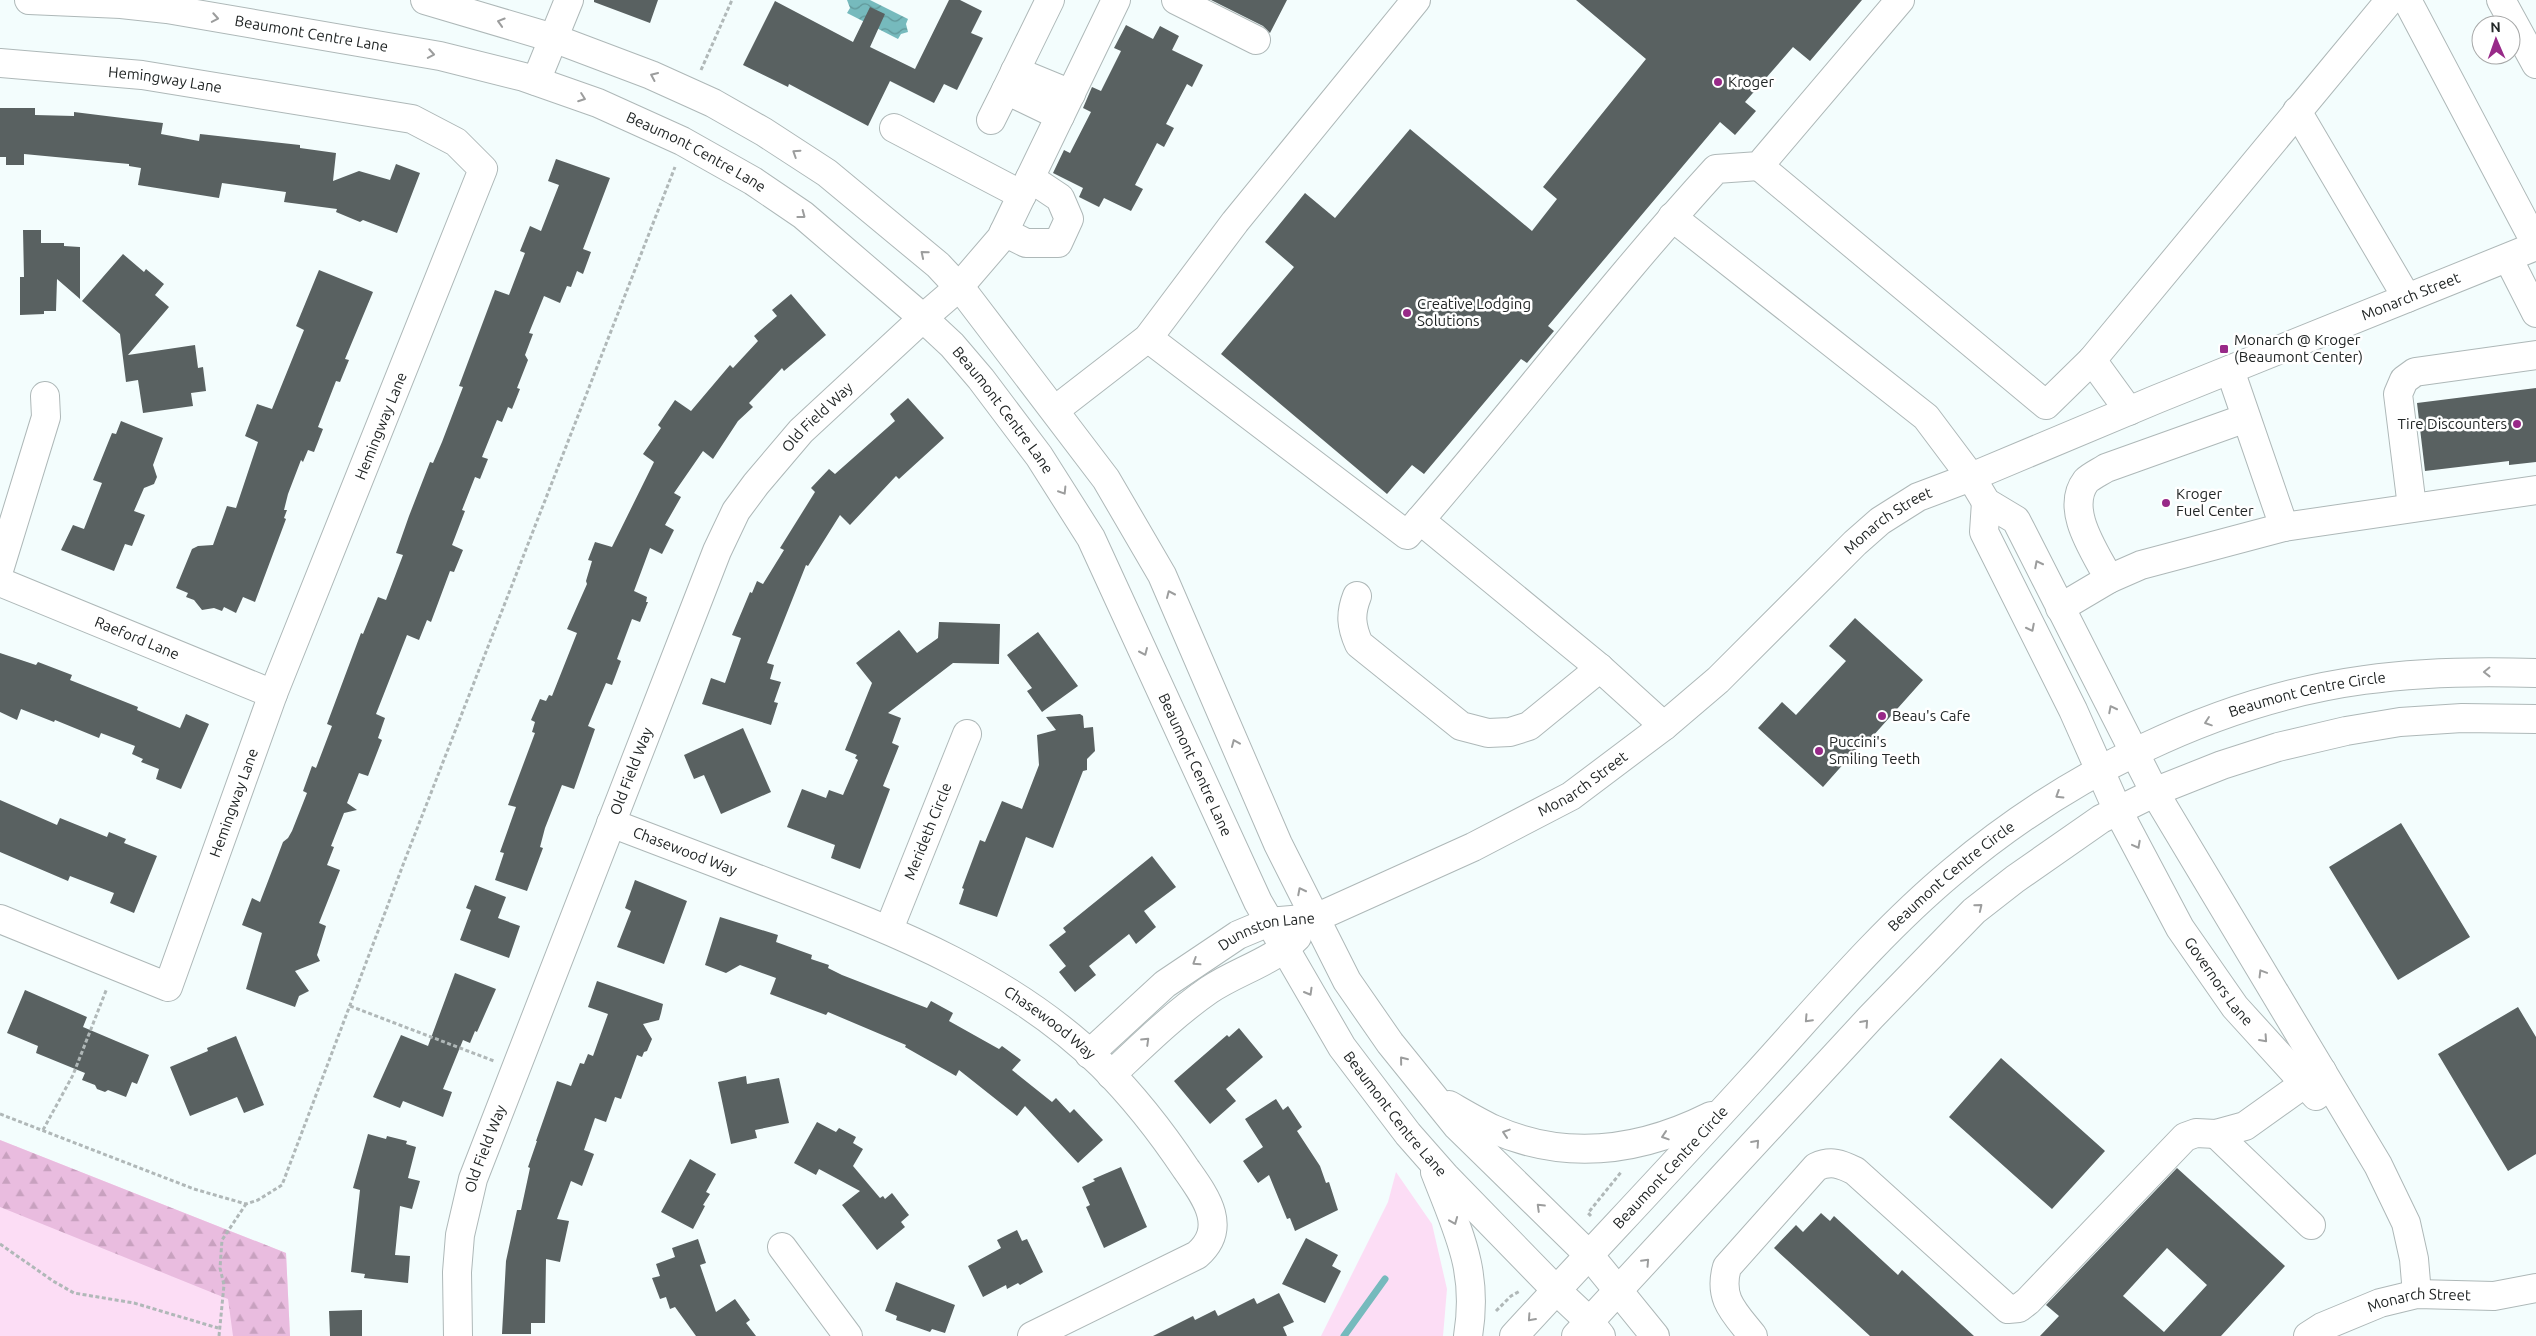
<svg xmlns="http://www.w3.org/2000/svg" width="2536" height="1336" font-family="Ubuntu,sans-serif">
<style>
.green{fill:#fcddf5}
.forest{fill:url(#forest-firs)}
.water{fill:url(#water-waves)}
.lines{fill:none;stroke-linecap:round;stroke-linejoin:round}
.stream{stroke:#76babd;stroke-width:7}
.building{fill:#596161;fill-rule:evenodd}
.minor-casing{stroke:#aeb8b8;stroke-width:30}
.path{stroke:#b0b8b8;stroke-width:3;stroke-dasharray:4 2.5;stroke-linecap:butt}
.minor{stroke:#fff;stroke-width:28}
.oneway{stroke:#9c9d9d}
.poi-dot{fill:#982988;stroke:#fff;stroke-width:2}
.labels{text-anchor:middle;stroke-width:5;stroke-linejoin:round;paint-order:stroke}
.street-label{font-size:15px;fill:#222626;stroke:#fff}
.poi-label{font-size:15px;fill:#222626;stroke:#fff;text-anchor:start}
</style>
<defs>
<pattern id="forest-firs" width="22" height="20" patternUnits="userSpaceOnUse" patternTransform="scale(1.25)"><rect width="22" height="20" fill="#e9bcdf"/><path d="M5 1l3.5 6h-7zM16 11l3.5 6h-7z" fill="#c8a1bf"/></pattern>
<pattern id="water-waves" width="16" height="10" patternUnits="userSpaceOnUse" patternTransform="scale(1.25)"><rect width="16" height="10" fill="#76babd"/><path d="M0 5q4-4 8 0t8 0" fill="none" stroke="#609799"/></pattern>
</defs>
<rect width="100%" height="100%" fill="#f3fdfd"/>
<path class="green" d="M0,1140L286,1253L290,1336H0Z
M1396,1172L1432,1224L1447,1289L1443,1336H1321L1388,1202Z"/>
<path class="forest" d="M0,1140L286,1253L290,1336H233L228,1299L0,1207Z"/>
<path class="water" d="M847,0H870L908,19L906,24L908,32L901,34L898,39L847,13L850,8Z"/>
<g class="lines">
<path class="stream" d="M1344,1336L1385,1279"/>
</g>
<path class="building" d="M594,0H658L650,23L594,2Z
M949,0H960L982,11L971,33L983,38L957,90L944,84L934,103L890,81L868,126L789,84L788,87L743,65L775,1L853,42L870,7L885,14L870,47L915,69Z
M1211,0H1287L1270,33L1263,26Z
M1576,0H1862L1810,61L1793,47L1745,102L1756,111L1735,135L1720,122L1548,326L1554,331L1527,363L1521,359L1424,474L1412,465L1387,494L1221,354L1294,267L1265,242L1305,193L1335,218L1410,129L1532,231L1557,199L1543,187L1646,59Z
M1126,25L1153,39L1160,26L1179,36L1172,50L1203,65L1192,87L1187,84L1166,124L1174,128L1164,147L1157,143L1135,185L1143,189L1131,211L1104,198L1099,207L1079,197L1083,188L1053,173L1064,150L1070,153L1091,112L1083,108L1092,87L1101,91L1121,51L1114,48Z
M0,108H35V115L74,116V112L163,123L161,134L199,141L200,134L300,145V148L336,153L333,181L359,171L390,180L396,164L420,173L397,233L363,220L360,222L336,212L337,209L284,202L286,192L222,183L219,198L138,185L141,168L129,166V164L24,154V165H6V157H0Z
M556,159L610,178L583,249L591,252L583,274L577,271L571,287L567,286L560,303L544,296L529,333L533,334L525,355L528,360L517,388L520,389L512,409L508,407L502,422L497,420L482,457L488,459L480,479L475,477L462,510L465,511L452,545L463,550L454,572L450,571L431,622L427,620L419,640L407,635L376,714L385,718L378,738L382,740L368,776L359,773L347,803L357,810L344,813L331,846L334,847L327,865L340,870L319,923L326,926L317,955L320,961L295,971L309,991L299,996L295,1007L246,989L262,933L242,925L252,898L260,902L283,842L288,838L292,831L307,793L303,791L312,766L316,768L332,726L327,724L361,633L363,634L378,597L386,600L403,555L396,553L409,516L430,462L433,463L442,442L463,387L459,386L495,290L509,295L525,253L520,251L530,226L541,231L559,185L548,181Z
M23,230H41V243H64V246L80,247V299L57,279L56,311H44V314L20,315V277H24Z
M123,254L144,272L146,269L164,284L155,295L169,307L128,355L195,345L198,368L203,367L206,391L191,393L193,406L143,413L138,380L126,382L120,334L82,301Z
M319,270L373,292L345,359L349,360L340,382L336,381L318,427L323,429L314,452L308,450L303,462L301,460L288,494L284,510H287L284,518L286,519L255,602L243,597L236,613L224,607L222,611L214,608L202,610L194,600L186,597L188,593L176,588L192,549L198,546L213,545L227,506L236,508L258,442L245,436L257,404L272,409L304,330L296,326Z
M791,294L826,335L784,371L782,368L749,403L753,407L738,421L713,459L703,451L674,493L681,497L665,525L674,530L662,554L650,548L634,591L647,597L646,602H648L640,622L632,619L617,659L621,661L612,685L606,683L588,726L595,729L574,789L562,785L545,828L540,847L543,848L527,891L495,880L504,853L500,852L516,807L508,805L535,733L532,732L535,722L531,720L540,699L546,701L549,695L552,696L577,633L567,629L587,584L586,581L592,561L588,560L595,542L612,547L654,462L643,454L661,428L658,425L675,400L691,411L730,365L733,368L758,341L754,336L777,316L772,310Z
M2536,388V462L2509,465V461L2425,471L2417,403Z
M908,398L944,438L899,479L896,476L850,525L840,515L808,566L806,565L767,663L774,665L770,679L781,682L774,702L778,703L771,725L702,704L711,678L725,683L741,638L732,635L750,592L752,593L757,581L763,584L784,550L780,548L815,492L811,488L829,469L835,474L895,421L890,414Z
M121,421L163,438L153,465L157,477L154,484L144,488L134,511L145,515L132,546L125,544L114,571L61,550L73,525L84,529L102,483L93,480L112,433L116,434Z
M1855,618L1923,680L1864,746L1862,743L1823,787L1758,728L1782,702L1796,715L1846,661L1829,646Z
M939,622L1000,624L999,664L953,663L888,713L901,718L892,743L899,746L883,786L890,789L860,869L831,858L835,845L787,827L802,789L826,798L829,790L843,795L858,760L855,758L857,755L845,750L872,683L856,663L899,630L917,653L938,638Z
M1038,632L1078,686L1042,712L1027,691L1032,688L1007,655Z
M0,653L36,665L38,662L72,675L70,680L138,707L137,710L180,728L186,714L209,724L181,789L156,779L159,769L141,762L143,759L132,754L135,746L101,733L99,738L55,720L54,722L21,709L17,720L0,712Z
M1080,714L1083,716L1084,728L1093,727L1095,751L1087,759V770L1083,771L1053,848L1026,837L997,917L959,904L964,889L962,888L980,840L985,842L1002,801L1022,809L1039,765L1037,735L1056,730L1046,717Z
M743,728L771,792L721,814L704,775L694,779L684,755Z
M0,800L57,825L60,818L107,837L109,832L126,839L124,843L157,856L134,913L110,903L114,893L70,876L68,881L0,852Z
M2401,823L2470,937L2398,980L2329,867Z
M1152,856L1176,887L1144,911L1156,927L1136,944L1129,934L1089,966L1096,975L1075,992L1059,972L1066,966L1049,945L1066,932L1063,928Z
M635,880L687,901L664,964L617,947L631,911L625,908Z
M475,885L506,897L498,918L520,926L509,958L460,940L471,910L466,908Z
M720,917L778,935L776,942L812,955L811,959L829,965L828,968L842,975L927,1008L931,1001L953,1013L949,1021L999,1049L1002,1046L1021,1060L1012,1070L1052,1102L1056,1098L1070,1113L1074,1109L1103,1140L1078,1163L1025,1106L1017,1116L959,1070L956,1076L905,1047L906,1045L828,1012L826,1015L770,994L776,978L740,965L726,973L705,965Z
M455,973L496,989L477,1032L475,1031L470,1043L463,1040L443,1089L452,1092L443,1117L403,1101L400,1108L373,1097L401,1035L428,1046Z
M597,981L663,1004L661,1013L659,1020L643,1024L652,1039L647,1051L644,1052L642,1057L637,1055L621,1099L615,1097L606,1122L595,1118L584,1150L594,1154L582,1186L571,1181L557,1219L569,1221L560,1262L546,1259L545,1323H531V1334H502L506,1261L517,1210H521L530,1168L528,1167L537,1141H536L557,1081L571,1086L580,1063L584,1064L588,1054L593,1056L608,1014L588,1007Z
M25,990L87,1017L83,1027L149,1055L137,1084L132,1082L126,1097L108,1090L105,1092L97,1089L95,1085L82,1080L85,1073L36,1053L38,1046L7,1033Z
M2518,1007L2536,1037V1154L2508,1171L2438,1054Z
M1239,1028L1263,1057L1226,1089L1236,1101L1210,1124L1174,1081L1227,1035L1229,1037Z
M236,1036L264,1105L244,1113L237,1097L190,1116L170,1067L208,1051L207,1048Z
M2001,1058L2105,1151L2052,1209L1949,1117Z
M746,1076L747,1084L779,1078L789,1123L755,1130L757,1138L731,1144L718,1082Z
M1276,1099L1283,1110L1288,1106L1302,1127L1297,1131L1320,1166L1326,1183L1329,1182L1338,1210L1295,1231L1290,1218L1287,1219L1269,1175L1258,1183L1243,1161L1263,1147L1245,1119Z
M817,1122L836,1132L839,1128L856,1137L853,1143L863,1149L853,1166L880,1198L883,1196L885,1199L892,1193L909,1215L901,1222L905,1227L877,1250L842,1205L860,1191L819,1169L816,1175L794,1163Z
M368,1134L386,1139L387,1136L407,1141L406,1144L416,1147L408,1178L420,1181L412,1209L400,1206L395,1255L410,1256L408,1283L364,1278L365,1274L351,1272L360,1190L353,1188Z
M690,1159L716,1174L706,1192L710,1194L703,1205L705,1206L693,1229L661,1212Z
M1121,1167L1147,1227L1104,1248L1086,1207L1090,1205L1082,1187L1095,1181L1093,1179Z
M2177,1168L2285,1266L2221,1336H2040L2059,1316L2046,1305ZM2167,1248L2207,1285L2164,1332L2123,1296Z
M1821,1213L1830,1221L1834,1216L1898,1275L1902,1270L1974,1336H1870L1774,1248L1796,1225L1803,1232Z
M1017,1230L1022,1241L1027,1239L1043,1272L1020,1285L1018,1283L1007,1289L1006,1285L983,1297L968,1266L1001,1248L997,1240Z
M1306,1238L1338,1255L1332,1266L1341,1271L1325,1303L1282,1284Z
M698,1239L706,1263L700,1265L716,1312L735,1299L750,1320L746,1323L756,1336H696L675,1307L670,1309L666,1297L660,1299L652,1278L660,1276L656,1264L675,1257L672,1248Z
M896,1282L955,1305L945,1333L932,1329L930,1332L896,1320L897,1316L885,1311Z
M1279,1293L1294,1322L1283,1327L1287,1336H1153L1193,1316L1195,1320L1215,1310L1218,1316L1254,1298L1257,1304Z
M362,1310V1336H330L329,1311Z"/>
<g class="lines">
<defs>
<g id="minor">
<path id="s1" d="M29,0L121,4L167,9L440,56L524,77L598,103L682,141L753,181L803,215L923,318L952,345L981,379L1039,456L1091,538L1258,902L1342,1047L1408,1134L1445,1176L1556,1290L1589,1321L1601,1336"/>
<path d="M425,0L553,38L651,75L713,103L764,132L827,173L938,265L966,295L1106,479L1162,575L1278,844L1347,981L1390,1043L1457,1126L1590,1256L1655,1336"/>
<path d="M1176,0L1256,40"/>
<path d="M2407,0L2536,244"/>
<path d="M2501,0L2536,64"/>
<path id="s2" d="M0,63L142,75L412,119L456,142L483,169L273,694L168,987L0,919"/>
<path d="M1015,71L1071,94"/>
<path d="M536,81L569,0"/>
<path d="M1006,90L1050,0"/>
<path d="M2297,111L2407,298"/>
<path d="M991,120L1006,90L1060,116"/>
<path d="M894,128L1022,195"/>
<path d="M1759,166L2046,405L2092,360L2390,0"/>
<path d="M1672,217L1926,417L1971,477L1986,502L2016,520L2155,793L2378,1165L2406,1223L2414,1259L2417,1294"/>
<path d="M1004,232L1026,243H1058L1069,219L1060,198L1030,178"/>
<path d="M2508,258L2536,313"/>
<path d="M1148,338L1407,535C1512,415 1608,287 1716,169L1759,166L1900,0"/>
<path d="M2092,360L2129,411"/>
<path d="M2230,370L2284,527"/>
<path d="M1055,410L1148,338L1235,222L1416,0"/>
<path id="s3" d="M1986,502L1984,532L2073,710L2118,811L2180,928L2235,1007L2316,1096"/>
<path d="M2412,507L2398,394L2404,380L2415,372L2536,355"/>
<path d="M1420,520L1600,668L1664,726"/>
<path d="M0,567L46,417L45,396"/>
<path d="M2109,579C2096,553 2064,510 2086,481C2091,476 2100,472 2106,468L2246,418"/>
<path id="s4" d="M0,582L273,694"/>
<path d="M1357,596C1350,614 1351,626 1359,644L1461,726L1488,733L1510,732L1529,726L1600,668"/>
<path d="M2060,608L2109,579L2141,565L2284,527L2536,490"/>
<path id="s5" d="M611,823C669,845 726,867 784,889C897,932 1014,978 1102,1065C1133,1096 1162,1133 1186,1169C1205,1196 1229,1227 1197,1255L1032,1336"/>
<path id="s6" d="M889,929L967,734"/>
<path id="s7" d="M1089,1054L1165,984L1238,935L1269,922L1315,918L1331,911L1473,847L1571,796L1664,726L1718,680L1855,543L1880,521L1918,497L1971,477L2157,399L2536,246"/>
<path d="M1111,1075C1143,1045 1173,1015 1209,990C1237,971 1273,962 1297,937"/>
<path d="M1449,1105C1463,1113 1478,1122 1493,1129C1567,1162 1641,1151 1711,1116"/>
<path d="M2216,1134L2311,1225"/>
<path d="M1435,1172C1458,1232 1479,1270 1468,1336"/>
<path d="M782,1247L848,1336"/>
<path id="s8" d="M458,1336L457,1272L460,1235L473,1179L717,551L736,511L756,484L801,431L923,318L959,287L1001,238L1116,0"/>
<path id="s9" d="M1514,1336C1593,1250 1674,1165 1753,1078C1817,1008 1879,933 1952,872C2065,776 2216,700 2364,680C2421,672 2479,671 2536,673"/>
<path d="M1576,1336L1871,1017L1974,911L2015,879L2101,819L2164,788L2222,765L2278,747L2346,731L2400,722L2462,718L2536,719"/>
<path d="M1753,1336C1734,1312 1718,1299 1727,1267L1816,1167C1831,1160 1841,1164 1855,1171L2008,1309L2019,1308L2028,1301L2185,1137L2196,1133L2216,1134L2245,1126L2322,1071"/>
<path id="s10" d="M2308,1336L2322,1327L2380,1303L2417,1294L2494,1296L2536,1288"/>
</g>
</defs>
<use href="#minor" class="minor-casing"/>
<path class="path" d="M701,70L732,0
M350,1006L494,1061
M0,1114L194,1189L246,1204L258,1200L282,1185L406,857L675,167
M43,1130L73,1075L107,988
M1591,1216L1588,1213L1622,1171
M0,1244L53,1281L74,1293L134,1303L218,1328
M1496,1311L1511,1296L1520,1291
M219,1336L224,1285L220,1268L222,1240L246,1204"/>
<use href="#minor" class="minor"/>
</g>
<defs><path id="oneway-chevron" d="M-2-3.5L2.5 0L-2 3.5" fill="none" stroke-width="1.6" stroke-linecap="round" stroke-linejoin="round" transform="scale(1.25)"/></defs>
<g class="oneway">
<use href="#oneway-chevron" transform="translate(215 18) rotate(10)"/>
<use href="#oneway-chevron" transform="translate(501 22) rotate(-163)"/>
<use href="#oneway-chevron" transform="translate(431 54) rotate(10)"/>
<use href="#oneway-chevron" transform="translate(654 76) rotate(-156)"/>
<use href="#oneway-chevron" transform="translate(582 98) rotate(20)"/>
<use href="#oneway-chevron" transform="translate(796 153) rotate(-147)"/>
<use href="#oneway-chevron" transform="translate(802 215) rotate(37)"/>
<use href="#oneway-chevron" transform="translate(924 254) rotate(-140)"/>
<use href="#oneway-chevron" transform="translate(1063 491) rotate(58)"/>
<use href="#oneway-chevron" transform="translate(2038 564) rotate(-117)"/>
<use href="#oneway-chevron" transform="translate(1170 594) rotate(-114)"/>
<use href="#oneway-chevron" transform="translate(2031 628) rotate(63)"/>
<use href="#oneway-chevron" transform="translate(1144 652) rotate(66)"/>
<use href="#oneway-chevron" transform="translate(2487 672) rotate(179)"/>
<use href="#oneway-chevron" transform="translate(2112 709) rotate(-117)"/>
<use href="#oneway-chevron" transform="translate(2208 722) rotate(161)"/>
<use href="#oneway-chevron" transform="translate(1235 743) rotate(-113)"/>
<use href="#oneway-chevron" transform="translate(2059 795) rotate(148)"/>
<use href="#oneway-chevron" transform="translate(2137 845) rotate(62)"/>
<use href="#oneway-chevron" transform="translate(1301 891) rotate(-117)"/>
<use href="#oneway-chevron" transform="translate(1979 907) rotate(-39)"/>
<use href="#oneway-chevron" transform="translate(1196 962) rotate(147)"/>
<use href="#oneway-chevron" transform="translate(2262 973) rotate(-121)"/>
<use href="#oneway-chevron" transform="translate(1309 992) rotate(60)"/>
<use href="#oneway-chevron" transform="translate(1808 1019) rotate(133)"/>
<use href="#oneway-chevron" transform="translate(1865 1023) rotate(-48)"/>
<use href="#oneway-chevron" transform="translate(2264 1039) rotate(48)"/>
<use href="#oneway-chevron" transform="translate(1146 1041) rotate(-44)"/>
<use href="#oneway-chevron" transform="translate(1403 1060) rotate(-129)"/>
<use href="#oneway-chevron" transform="translate(1506 1133) rotate(-162)"/>
<use href="#oneway-chevron" transform="translate(1665 1136) rotate(162)"/>
<use href="#oneway-chevron" transform="translate(1756 1143) rotate(-48)"/>
<use href="#oneway-chevron" transform="translate(1540 1207) rotate(-136)"/>
<use href="#oneway-chevron" transform="translate(1454 1221) rotate(68)"/>
<use href="#oneway-chevron" transform="translate(1646 1262) rotate(-47)"/>
<use href="#oneway-chevron" transform="translate(1531 1318) rotate(132)"/>
</g>
<g class="poi-dot">
<circle cx="1718" cy="82" r="5"/>
<circle cx="1407" cy="313" r="5"/>
<rect x="2219" y="344" width="10" height="10" rx="2.5"/>
<circle cx="2517" cy="424" r="5"/>
<circle cx="2166" cy="503" r="5"/>
<circle cx="1882" cy="716" r="5"/>
<circle cx="1819" cy="751" r="5"/>
</g>
<g class="labels">
<g class="street-label">
<text dy="5" stroke="none"><textPath href="#s1" startOffset="285">Beaumont Centre Lane</textPath></text>
<text dy="5" stroke="none"><textPath href="#s2" startOffset="166">Hemingway Lane</textPath></text>
<text dy="5" stroke="none"><textPath href="#s1" startOffset="690">Beaumont Centre Lane</textPath></text>
<text dy="5" stroke="none"><textPath href="#s7" startOffset="1546">Monarch Street</textPath></text>
<text dy="5" stroke="none"><textPath href="#s1" startOffset="1095">Beaumont Centre Lane</textPath></text>
<text dy="5" stroke="none"><textPath href="#s8" startOffset="1001">Old Field Way</textPath></text>
<text transform="translate(381 426) rotate(-68)" y="5">Hemingway Lane</text>
<text dy="5" stroke="none"><textPath href="#s7" startOffset="976">Monarch Street</textPath></text>
<text dy="5" stroke="none"><textPath href="#s4" startOffset="148">Raeford Lane</textPath></text>
<text dy="5" stroke="none"><textPath href="#s9" startOffset="1040">Beaumont Centre Circle</textPath></text>
<text dy="5" stroke="none"><textPath href="#s1" startOffset="1500">Beaumont Centre Lane</textPath></text>
<text dy="5" stroke="none"><textPath href="#s8" startOffset="596">Old Field Way</textPath></text>
<text dy="5" stroke="none"><textPath href="#s7" startOffset="571">Monarch Street</textPath></text>
<text transform="translate(234 803) rotate(-70)" y="5">Hemingway Lane</text>
<text dy="5" stroke="none"><textPath href="#s6" startOffset="105">Merideth Circle</textPath></text>
<text dy="5" stroke="none"><textPath href="#s5" startOffset="79">Chasewood Way</textPath></text>
<text dy="5" stroke="none"><textPath href="#s9" startOffset="635">Beaumont Centre Circle</textPath></text>
<text dy="5" stroke="none"><textPath href="#s7" startOffset="220">Dunnston Lane</textPath></text>
<text dy="5" stroke="none"><textPath href="#s3" startOffset="538">Governors Lane</textPath></text>
<text dy="5" stroke="none"><textPath href="#s5" startOffset="484">Chasewood Way</textPath></text>
<text dy="5" stroke="none"><textPath href="#s1" startOffset="1904">Beaumont Centre Lane</textPath></text>
<text dy="5" stroke="none"><textPath href="#s8" startOffset="191">Old Field Way</textPath></text>
<text dy="5" stroke="none"><textPath href="#s9" startOffset="230">Beaumont Centre Circle</textPath></text>
<text dy="5" stroke="none"><textPath href="#s10" startOffset="119">Monarch Street</textPath></text>
</g>
<g class="poi-label">
<text x="1728" y="87">Kroger</text>
<text x="1417" y="309">Creative Lodging<tspan x="1417" dy="17">Solutions</tspan></text>
<text x="2234" y="345">Monarch @ Kroger<tspan x="2234" dy="17">(Beaumont Center)</tspan></text>
<text x="2507" y="429" text-anchor="end">Tire Discounters</text>
<text x="2176" y="499">Kroger<tspan x="2176" dy="17">Fuel Center</tspan></text>
<text x="1892" y="721">Beau's Cafe</text>
<text x="1829" y="747">Puccini's<tspan x="1829" dy="17">Smiling Teeth</tspan></text>
</g>
</g>
<g transform="translate(2496 40) rotate(358)"><circle r="24" fill="#ffffff" stroke="#a7a8a8"/>
<path d="M0-4L9 19L0 12L-9 19Z" fill="#982988"/>
<text y="-8" font-size="14" font-weight="bold" text-anchor="middle" fill="#222626">N</text>
</g>
</svg>
